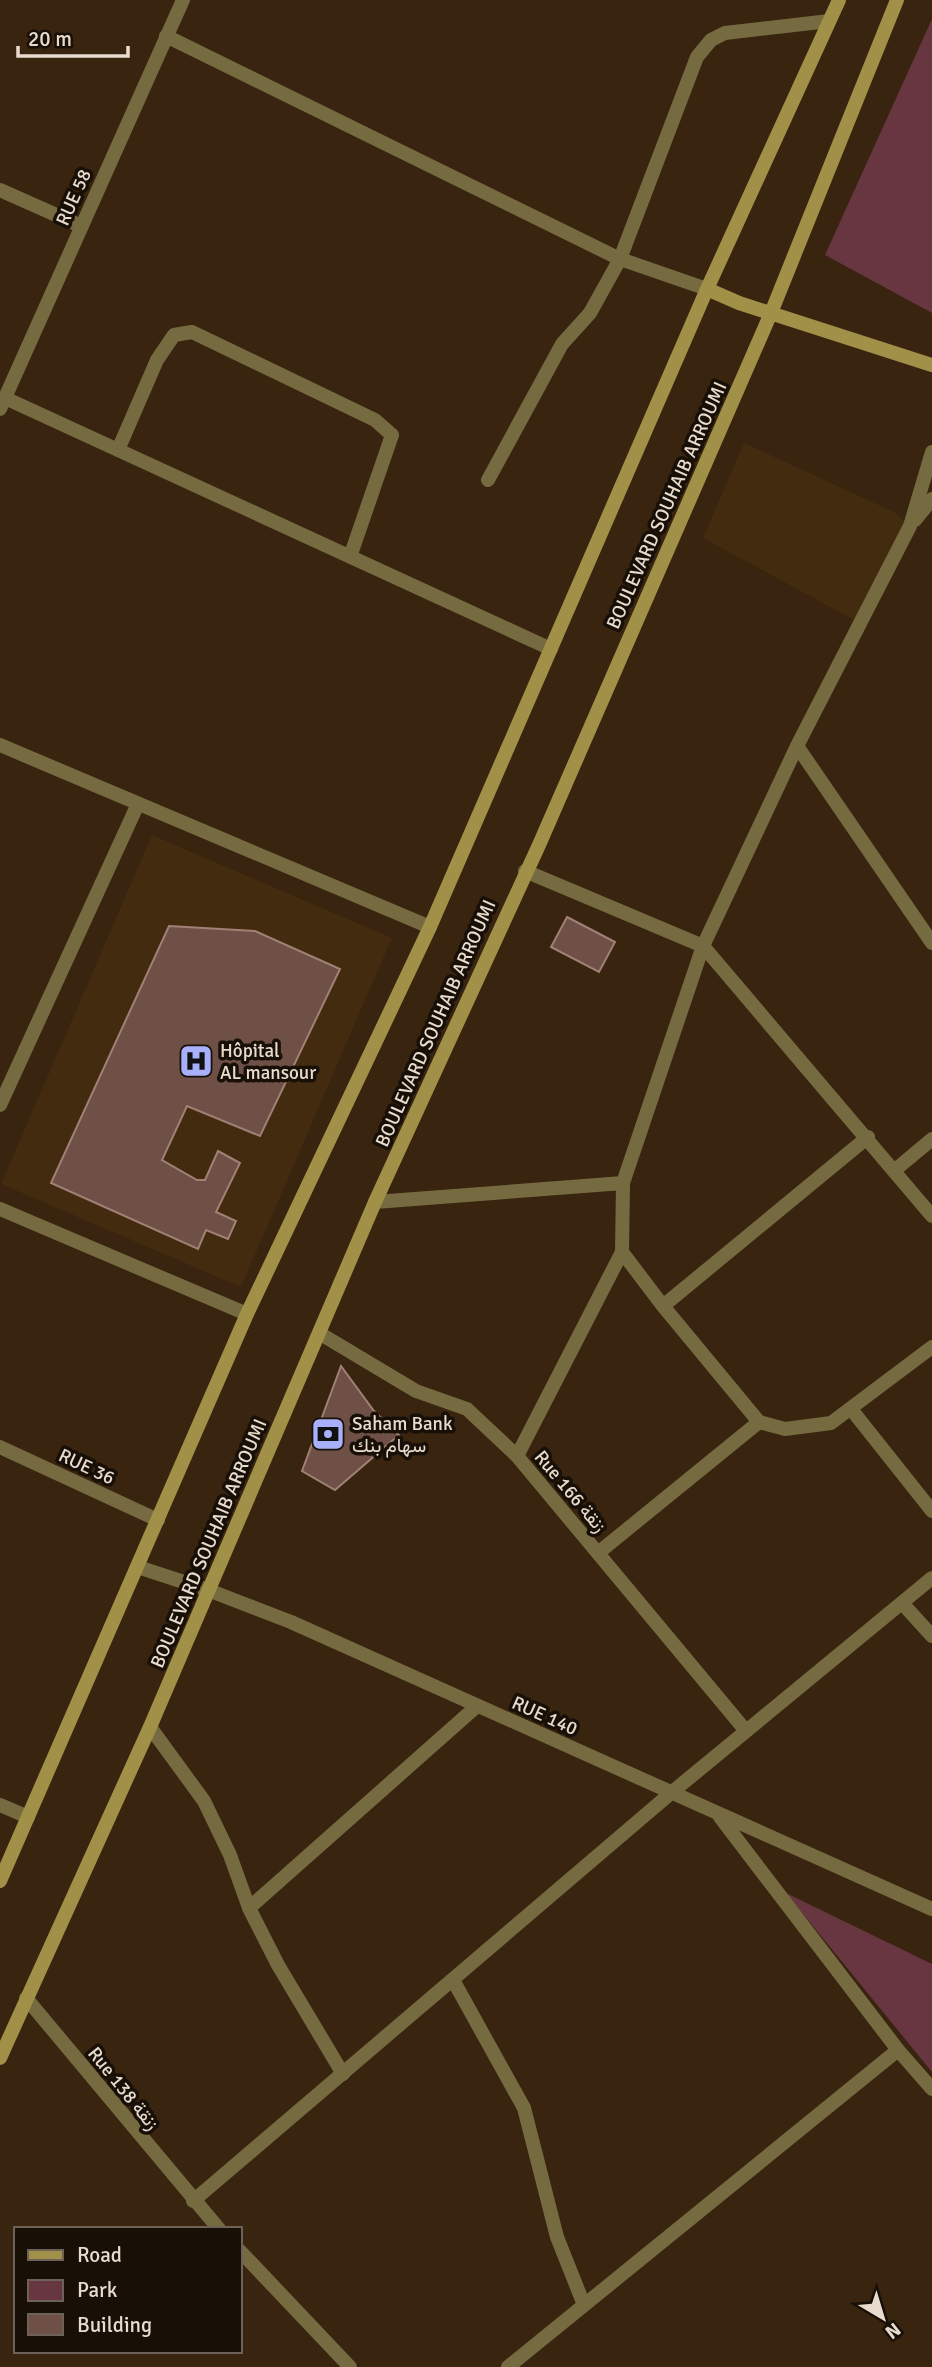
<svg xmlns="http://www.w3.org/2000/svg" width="932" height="2367" font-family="Signika,Vazirmatn,sans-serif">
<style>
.built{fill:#432b0f}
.green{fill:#673640}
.building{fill:#6e5046;stroke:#a18076;stroke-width:2}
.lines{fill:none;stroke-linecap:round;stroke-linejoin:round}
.lane{stroke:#766b40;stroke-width:14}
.street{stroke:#766b40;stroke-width:14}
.secondary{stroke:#a19048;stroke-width:14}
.labels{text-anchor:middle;stroke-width:7;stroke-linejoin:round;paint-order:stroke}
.street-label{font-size:19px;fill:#e9dccf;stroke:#181007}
.poi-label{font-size:19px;fill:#e9dccf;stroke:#181007;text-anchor:start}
</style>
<rect width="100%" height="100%" fill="#38240f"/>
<path class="built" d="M744,443L894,512L910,526L860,623L703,538Z
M152,835L392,938L241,1287L1,1184Z"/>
<path class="green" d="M932,19V313L825,255Z
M786,1893L932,1964V2072Z"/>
<path class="building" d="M567,917L615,942L599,972L551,947Z
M169,926L255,931L340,969L260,1136L187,1106L162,1160L197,1180H205L218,1151L240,1163L216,1212L236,1221L228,1239L206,1230L198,1249L51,1183Z
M341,1366L374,1411L399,1435L335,1490L302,1471Z"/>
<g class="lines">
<path class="lane" d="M0,190L81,226
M851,1409L932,1511
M598,1553L759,1422
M150,1727L204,1801L230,1855L249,1908L278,1965L343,2074
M249,1908L477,1706"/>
<path class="street" d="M166,36L620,259L707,289
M5,398L551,649
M0,409L183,0
M118,450L157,360L174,335L192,332L375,420L392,435L350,557
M488,480L562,344L590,313L620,259L697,57L711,40L725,33L829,21
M915,520L932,499
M0,745L430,927
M797,746L932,943
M525,871L703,946L932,1216
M0,1105L137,806
M895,1170L932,1139
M375,1202L623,1183
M0,1209L247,1314
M622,1252L663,1306L868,1137
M663,1306L759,1422L785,1429L831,1423L932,1347
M319,1333L416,1391L467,1409L517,1456L746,1731
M0,1447L158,1520
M517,1456L622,1252L623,1183L703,946L797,746L910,526L932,452
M138,1567L208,1590L291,1622L932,1909
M902,1603L932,1636
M0,1805L28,1817
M720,1817L898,2050L932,2089
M453,1980L524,2108L557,2237L584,2305
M26,1998L219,2229
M193,2201L671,1793L932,1578
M240,2251L350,2367
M508,2367L898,2050"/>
<path class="secondary" d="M707,289L739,303L932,365
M0,1881L247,1314L430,927L707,289L839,0
M0,2058L150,1727L375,1202L539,845L771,313L897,0"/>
</g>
<defs>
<symbol id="hospital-square" viewBox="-11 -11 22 22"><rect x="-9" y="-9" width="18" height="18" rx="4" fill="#a8b0fc" stroke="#181007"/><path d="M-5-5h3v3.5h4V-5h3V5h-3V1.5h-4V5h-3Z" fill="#111"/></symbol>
<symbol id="bank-square" viewBox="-11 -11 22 22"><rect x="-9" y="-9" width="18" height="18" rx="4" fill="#a8b0fc" stroke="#181007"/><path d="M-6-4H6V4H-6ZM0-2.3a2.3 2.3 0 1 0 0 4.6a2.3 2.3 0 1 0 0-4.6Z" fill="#111"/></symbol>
</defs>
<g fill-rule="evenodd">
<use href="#hospital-square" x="177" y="1042" width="38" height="38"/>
<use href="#bank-square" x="309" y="1415" width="38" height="38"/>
</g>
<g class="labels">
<g class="street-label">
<text transform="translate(73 197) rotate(-66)" y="7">RUE 58</text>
<text transform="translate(666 505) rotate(-66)" y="7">BOULEVARD SOUHAIB ARROUMI</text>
<text transform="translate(435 1023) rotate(-66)" y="7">BOULEVARD SOUHAIB ARROUMI</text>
<text transform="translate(87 1466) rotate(25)" y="7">RUE 36</text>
<text transform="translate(571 1491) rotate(50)" y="7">Rue 166 زنقة</text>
<text transform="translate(208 1543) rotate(-67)" y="7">BOULEVARD SOUHAIB ARROUMI</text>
<text transform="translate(545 1715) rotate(24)" y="7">RUE 140</text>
<text transform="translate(124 2088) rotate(51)" y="7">Rue 138 زنقة</text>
</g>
<g class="poi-label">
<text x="220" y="1057">Hôpital<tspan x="220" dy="22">AL mansour</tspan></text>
<text x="352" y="1430">Saham Bank<tspan x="352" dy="22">سهام بنك</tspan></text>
</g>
</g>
<rect x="14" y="2227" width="228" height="126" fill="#181007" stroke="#6c6257" stroke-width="2"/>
<rect x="28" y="2250" width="35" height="10" fill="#a19048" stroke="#6c6257" stroke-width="2"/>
<text x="77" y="2262" font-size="21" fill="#e9dccf">Road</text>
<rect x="28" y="2280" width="35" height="21" fill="#673640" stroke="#6c6257" stroke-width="2"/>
<text x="77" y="2297" font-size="21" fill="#e9dccf">Park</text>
<rect x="28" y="2314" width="35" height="21" fill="#6e5046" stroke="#6c6257" stroke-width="2"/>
<text x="77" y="2332" font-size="21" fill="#e9dccf">Building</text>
<g transform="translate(883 2318) rotate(142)" stroke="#181007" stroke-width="5" paint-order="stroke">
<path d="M0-5L12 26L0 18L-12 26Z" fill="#e9dccf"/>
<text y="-10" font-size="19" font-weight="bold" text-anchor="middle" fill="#e9dccf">N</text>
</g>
<path d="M18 46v10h110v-10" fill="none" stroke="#e9dccf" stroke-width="3.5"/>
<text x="28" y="46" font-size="21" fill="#e9dccf" stroke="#181007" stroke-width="5" paint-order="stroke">20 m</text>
</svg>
